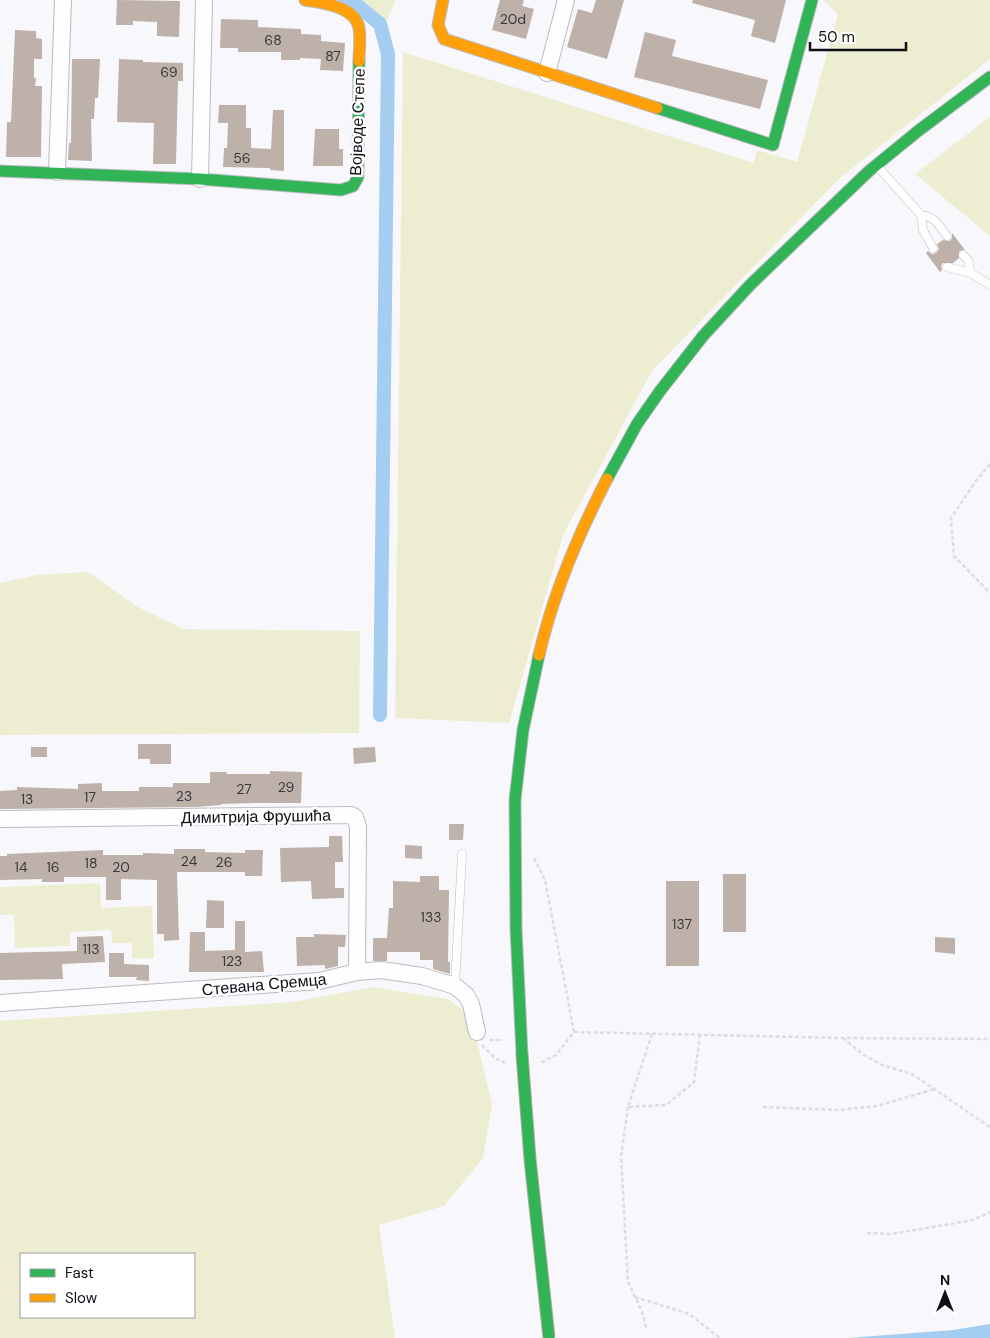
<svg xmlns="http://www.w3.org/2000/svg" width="990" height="1338" font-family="'DM Sans',sans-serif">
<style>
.green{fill:#edeed1;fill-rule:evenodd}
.water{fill:#a5cdf2}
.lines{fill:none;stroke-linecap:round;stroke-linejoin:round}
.canal{stroke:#a5cdf2;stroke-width:14}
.building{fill:#bdb1aa}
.lane-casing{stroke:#bcbac1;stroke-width:9}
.street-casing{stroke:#bcbac1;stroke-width:18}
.fast-casing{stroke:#bcbac1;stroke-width:13}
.slow-casing{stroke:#bcbac1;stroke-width:13}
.path{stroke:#ddddde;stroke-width:2.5;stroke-dasharray:4 2.5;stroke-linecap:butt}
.lane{stroke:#fefefe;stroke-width:8}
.street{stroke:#fefefe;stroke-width:16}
.fast{stroke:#30b455;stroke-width:11}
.slow{stroke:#ff9f0a;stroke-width:11}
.fast-bridge-casing{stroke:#b3a79e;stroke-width:13;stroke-linecap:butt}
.fast-bridge{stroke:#30b455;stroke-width:11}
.labels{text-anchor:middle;stroke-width:5;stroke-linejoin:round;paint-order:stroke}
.number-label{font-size:14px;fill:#3a373c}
.street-label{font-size:16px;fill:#0f0e17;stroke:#fff}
</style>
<rect width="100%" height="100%" fill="#f8f7fb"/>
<path class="green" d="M361,0H394L395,1L386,23Z
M823,0H990V59L839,179L652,371L563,535L509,723L395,718L403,52L754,163L757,150L797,162L838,14Z
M990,117V236L915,174Z
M88,572L138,607L183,629L360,631L359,733L0,735V583L38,575Z
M100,883L101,908L152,906L154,958L132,959V943H112L111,930L70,932V946L15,948L14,915H0V887Z
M372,987L448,999L471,1017L492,1104L483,1158L444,1206L379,1225L395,1338H0V1021L293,1002ZM21,1254H194V1317H21Z"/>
<path class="water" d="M990,1324V1338H848L953,1330Z"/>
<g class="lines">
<path class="canal" d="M346,0L352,1L380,24L388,54L380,715"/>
</g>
<path class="building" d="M117,0L180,1L179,37L157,36V22L133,21V25H116Z
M500,0H524L522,6L534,9L526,39L492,30Z
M596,0H624L607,59L567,47L578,9L592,13Z
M693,0H786L775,43L751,36L755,20L692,3Z
M221,19L258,20V27L301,29V34L321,35V41L345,43L343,71L320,70L321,59L300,58V60H281V52H238V48H220Z
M15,30L36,31V38L42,39V59H34V78H36L35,86H42L41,157H6L7,122H11Z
M645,32L676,40L672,56L768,80L760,109L634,77Z
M72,59H100L98,98H95L94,119H91L92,161L68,160L69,143H71Z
M119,59L143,60V62L183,63V81H178L176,164H153L154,123L117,122Z
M219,105H246V128H251V148L271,149L273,110H284V171L270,170V168L223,167L224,148H227L228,123H218Z
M315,129H339V149H343V166H313Z
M952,233L965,250L959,251V258L953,263H943L941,266L942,270L940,272L926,253L928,251L932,254L936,253L939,249L937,244L943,240L950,241L952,238Z
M138,744H171V764H150V759H138Z
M31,747H47V757H31Z
M375,747L376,762L354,764L353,748Z
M270,771L302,772L301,803H254L221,804V805L196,807L0,809V791L17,790V787L78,789V784L102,783V791H139V787H173V783H210V772H226L227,774H270Z
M449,824H464L463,840H449Z
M329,836H342L343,862H335V888H344V898L312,899L311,881L281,882L280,848L329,847Z
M405,845L422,846V859L405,858Z
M174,849H205V852L245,853V850H263L262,876H245V872H177L179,940L164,941V934H157V880L121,879V900H106V877H64V882H42V879L0,880V856H7V854L103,850V855H143V853L174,854Z
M723,874H746V932H723Z
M420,876H439V890H449L448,962H450V974L433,969V960H420V952H387V961H373V938H387L389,908H393V881L420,882Z
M666,881H699V966H666Z
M207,900L224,901V928H206Z
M235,921H245V952L262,951L264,972H189L190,932H205V951L235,950Z
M314,934L346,935L345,947H338V966L325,969V965L297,966L296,937H314Z
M103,936L105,962L62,964L63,979L0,980V953L77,951V937Z
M935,937L955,938V954L935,952Z
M109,953H124V964L149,965V981L136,980L137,977H109Z"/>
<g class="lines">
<defs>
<path id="lane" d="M878,167L921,215L923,230L933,248
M921,215C935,216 940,227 947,236
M963,255L968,260L971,273
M947,267L971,273L990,285
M455,986L462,854"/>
<path id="street" d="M547,73L566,0
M57,172L63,0
M200,179L204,0
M0,819L351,815L355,817L358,827L357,972
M0,1003L319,981L357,972L381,970L422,976L455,986L466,995L471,1004L477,1032"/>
<path id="fast" d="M657,108L773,145L812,0
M0,171L200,179L341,190L353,186L358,177L359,61
M607,479L637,424L660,391L703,336L750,285L869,171L918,131L990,77
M522,1054L516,929L515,800L523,730L539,655"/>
<path id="slow" d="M305,0C322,3 355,6 359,28C361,38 359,50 359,61
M443,0L438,25L444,39L657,108
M539,655C553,594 578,535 607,479"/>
</defs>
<use href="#lane" class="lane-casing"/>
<use href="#street" class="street-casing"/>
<use href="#fast" class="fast-casing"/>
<use href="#slow" class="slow-casing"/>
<path class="path" d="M990,464L976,481L951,518L954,556L990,593
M534,858L545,880L574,1032L556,1055L540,1063
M574,1032L843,1038L990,1039
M652,1034L628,1107L666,1105L694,1082L700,1035
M843,1038L864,1055L882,1065L912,1074L990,1127
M489,1040H503
M482,1045L495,1058L505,1063
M628,1107L621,1156L628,1282L642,1312L647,1330
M763,1107L838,1110L877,1106L935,1089
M867,1233L891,1234L973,1220L990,1212
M635,1297L689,1314L720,1338"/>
<use href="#lane" class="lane"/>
<use href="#street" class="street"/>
<use href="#fast" class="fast"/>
<use href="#slow" class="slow"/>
<defs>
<path id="fast-bridge" d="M522,1054L530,1159L549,1338"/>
</defs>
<use href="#fast-bridge" class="fast-bridge-casing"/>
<use href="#fast-bridge" class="fast-bridge"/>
</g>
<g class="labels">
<g class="number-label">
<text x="513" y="24">20d</text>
<text x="273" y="45">68</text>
<text x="333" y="61">87</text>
<text x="169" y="77">69</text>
<text x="242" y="163">56</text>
<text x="286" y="792">29</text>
<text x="244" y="794">27</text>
<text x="184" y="801">23</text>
<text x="90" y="802">17</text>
<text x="27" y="804">13</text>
<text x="189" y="866">24</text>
<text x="224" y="867">26</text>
<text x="91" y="868">18</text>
<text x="21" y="872">14</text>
<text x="53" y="872">16</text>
<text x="121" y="872">20</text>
<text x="431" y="922">133</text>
<text x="682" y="929">137</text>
<text x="91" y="954">113</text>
<text x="232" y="966">123</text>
</g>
<g class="street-label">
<text transform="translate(357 122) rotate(-88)" y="6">Војводе Степе</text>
<text transform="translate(256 816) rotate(-1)" y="6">Димитрија Фрушића</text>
<text transform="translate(264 984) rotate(-5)" y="6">Стевана Сремца</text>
</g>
</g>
<rect x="20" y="1253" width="175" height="65" fill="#ffffff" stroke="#9f9fa2"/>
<rect x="30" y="1269" width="25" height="8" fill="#30b455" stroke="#9f9fa2"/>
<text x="65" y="1278" font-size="15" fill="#0f0e17">Fast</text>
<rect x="30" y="1294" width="25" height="8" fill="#ff9f0a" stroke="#9f9fa2"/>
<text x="65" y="1303" font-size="15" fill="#0f0e17">Slow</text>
<g transform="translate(945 1293)" stroke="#ffffff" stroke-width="4" paint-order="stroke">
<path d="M0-4L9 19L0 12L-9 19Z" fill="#0f0e17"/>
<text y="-8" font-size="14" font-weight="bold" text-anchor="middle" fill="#0f0e17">N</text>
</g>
<path d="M810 42v8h96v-8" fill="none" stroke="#0f0e17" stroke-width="2.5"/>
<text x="818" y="42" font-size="15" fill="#0f0e17" stroke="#ffffff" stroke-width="4" paint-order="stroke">50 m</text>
</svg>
